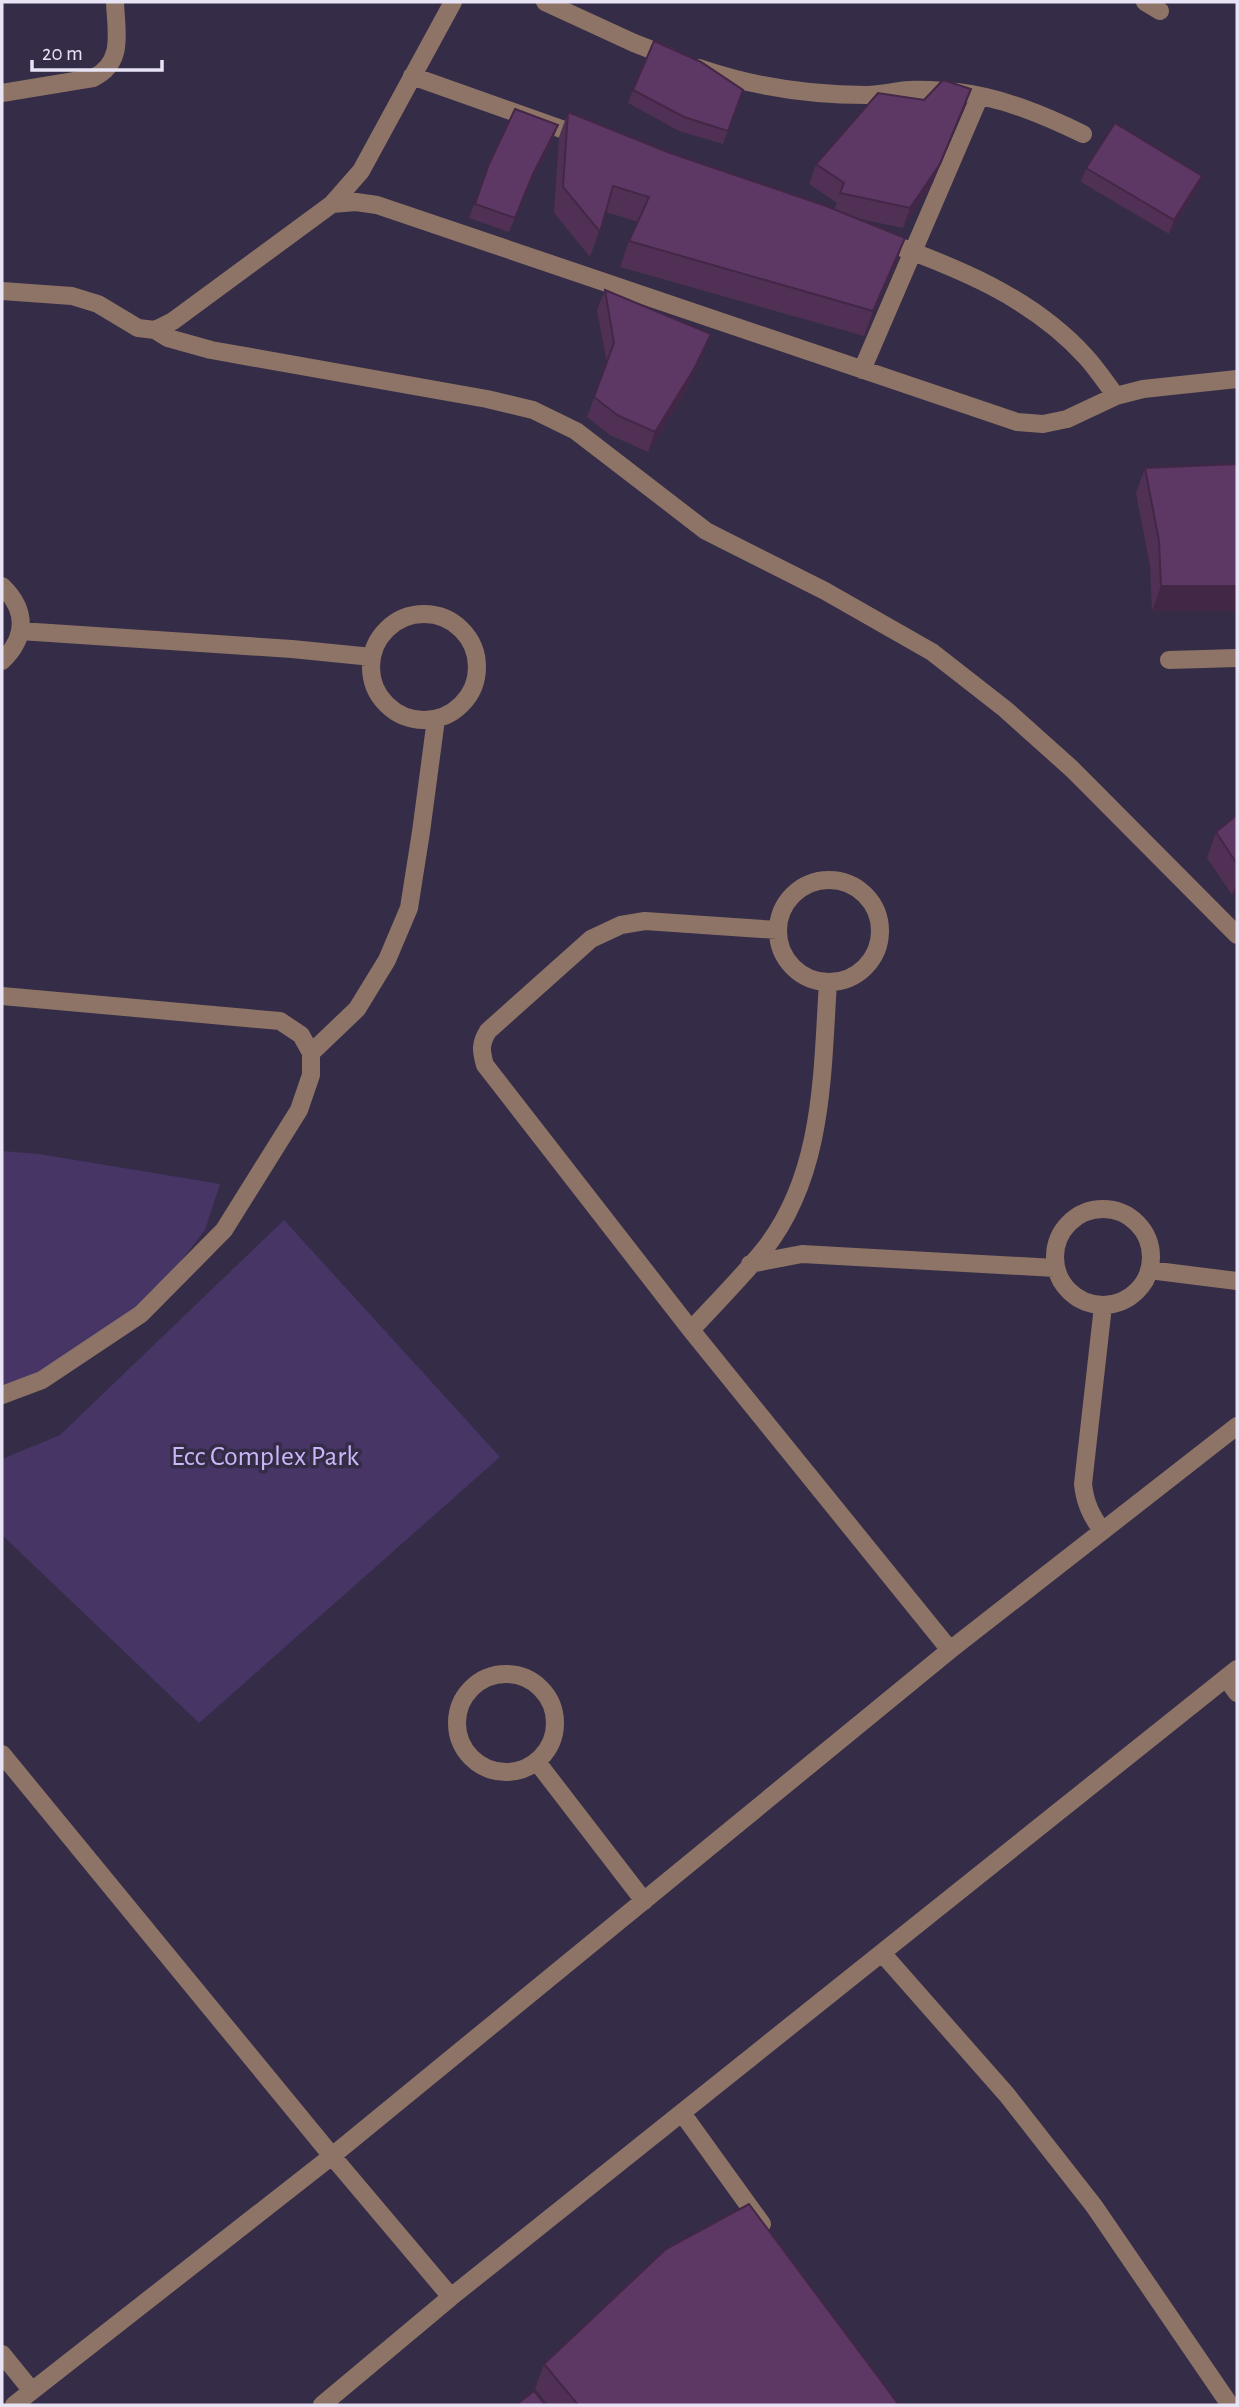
<svg xmlns="http://www.w3.org/2000/svg" width="1239" height="2407" font-family="'Alegreya Sans',sans-serif">
<style>
.green{fill:#463565}
.lines{fill:none;stroke-linecap:round;stroke-linejoin:round}
.minor{stroke:#8e7466;stroke-width:18}
.wall{fill:#513056}
.shaded-wall{fill:#422746}
.building{fill:#5e3864;stroke:#422746;stroke-width:2}
.labels{text-anchor:middle;stroke-width:7;stroke-linejoin:round;paint-order:stroke}
.park-label{font-size:28px;fill:#cbb6f8;stroke:#352c47}
</style>
<rect width="100%" height="100%" fill="#352c47"/>
<path class="green" d="M2,1151L39,1154L220,1184L205,1230L148,1304L78,1362L28,1395L2,1403Z
M284,1220L500,1457L199,1723L2,1535V1459L60,1435Z"/>
<g class="lines">
<path class="minor" d="M545,2L634,43L670,57
M1145,2L1160,11
M699,68C754,87 809,95 867,95C881,95 895,91 909,90C924,89 942,91 957,92C1001,97 1044,115 1083,134
M412,76L584,137
M2,93L93,78C125,63 116,31 115,2
M332,204L361,171L453,2
M881,240C956,267 1032,297 1086,357C1097,369 1106,383 1116,396
M2,291L72,296L98,304L138,328L155,330L173,321L332,204L356,202L377,205L1017,422L1043,424L1067,419L1116,396L1143,389L1237,379
M155,330L168,338L211,350L487,399L533,410L576,431L706,531L825,591L932,652L1005,709L1072,769L1237,935
M862,370L979,98
M2,586C27,610 27,637 2,661
M371 667a53 53 0 1 1 106 0a53 53 0 1 1-106 0Z
M20,631L292,649L372,657
M1169,660L1237,658
M778 931a51 51 0 1 1 102 0a51 51 0 1 1-102 0Z
M777,930L645,921L621,925L591,939L488,1031C480,1044 481,1051 485,1065L691,1330L950,1650L1237,1426
M2,996L280,1021L301,1035L311,1053V1075L299,1110L224,1230L141,1314L42,1380L2,1395
M311,1053L357,1009L387,960L409,908L421,832L436,719
M1055 1257a48 48 0 1 1 96 0a48 48 0 1 1-96 0Z
M750,1264L802,1254L1055,1268
M1149,1270L1237,1281
M691,1330C715,1304 740,1279 763,1251C824,1175 822,1074 828,982
M1102,1531C1091,1515 1085,1503 1083,1484L1103,1306
M457 1723a49 49 0 1 1 98 0a49 49 0 1 1-98 0Z
M1226,1678L1237,1693
M2,1754L332,2156L451,2297
M537,1762L644,1901
M882,1953L1007,2095L1094,2206L1230,2405
M682,2113L762,2224
M2,2354L32,2391
M14,2405L332,2156L950,1650
M322,2405L451,2297L1237,1669"/>
</g>
<path class="wall" d="M971,89L932,184L903,228L855,218L905,238L896,263L864,336L620,267L629,241L638,222L606,212L590,257L554,213L559,137L568,112L670,153L834,209L837,203L809,184L816,164L924,100Z
M633,90H743L723,144L679,131L628,103Z
M553,139L528,188L509,232L469,218L489,164Z
M1086,168L1197,190L1169,234L1081,182Z
M605,290L703,354L687,389L648,452L610,435L587,417L607,363L597,310Z
M1237,464V611H1152L1150,566L1136,493L1145,468Z
M1237,815V892L1232,895L1207,858L1216,832Z
M544,2364L899,2405H548L535,2389Z"/>
<path class="shaded-wall" d="M971,89L932,184L903,228L910,208Z
M558,125L553,139L528,188L509,232L533,174Z
M1202,176L1197,190L1169,234L1174,220Z
M905,238L896,263L864,336L873,311Z
M711,334L703,354L687,389L648,452L655,432Z
M1161,586H1237V611H1152Z
M1237,882V892L1232,895Z"/>
<path class="building" d="M654,41L701,62L743,90L728,131L684,117L633,90Z
M943,80L971,89L940,164L910,208L840,193L844,183L816,164L878,93L924,100Z
M515,109L558,125L533,174L515,218L475,204L489,164Z
M568,112L670,153L826,206L905,238L873,311L629,241L649,197L613,186L600,232L563,187Z
M1115,123L1202,176L1174,220L1086,168Z
M605,290L711,334L694,369L655,432L617,415L594,397L614,343Z
M1237,464V586H1161L1159,541L1145,468Z
M1237,815V864L1216,832Z
M749,2204L899,2405H578L544,2364L666,2249Z
M534,2391L545,2405H516Z"/>
<g class="labels">
<g class="park-label">
<text x="265" y="1465">Ecc Complex Park</text>
</g>
</g>
<rect width="1239" height="2407" fill="none" stroke="#e8e3f5" stroke-width="7"/>
<path d="M32 60v10h130v-10" fill="none" stroke="#e8e3f5" stroke-width="3.5"/>
<text x="42" y="60" font-size="21" fill="#e8e3f5" stroke="#352c47" stroke-width="5" paint-order="stroke">20 m</text>
</svg>
